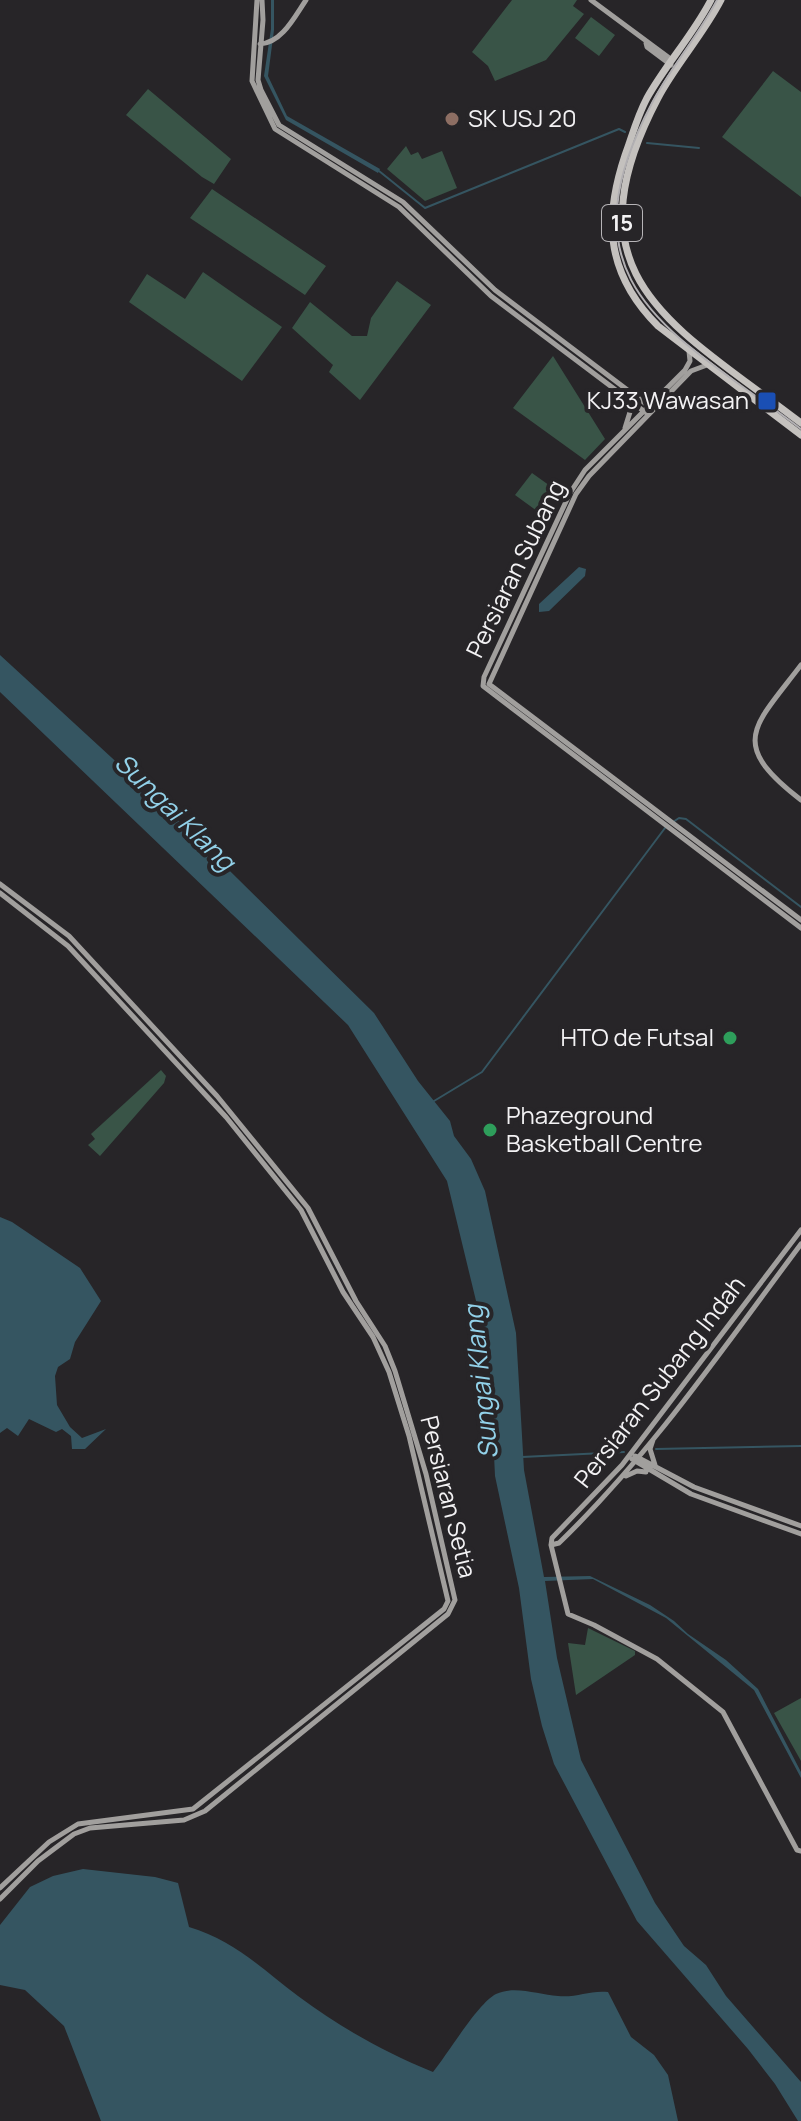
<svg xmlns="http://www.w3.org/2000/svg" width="801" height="2121" font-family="Manrope,sans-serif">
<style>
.green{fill:#395447}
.water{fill:#355561}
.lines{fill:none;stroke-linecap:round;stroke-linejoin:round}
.stream{stroke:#355561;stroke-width:2}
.secondary{stroke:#a19f9d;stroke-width:5}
.primary{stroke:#c4c1be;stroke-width:7}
.tram{stroke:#b1afb2;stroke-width:2}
.education-dot{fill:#8d6e63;stroke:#272528;stroke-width:3}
.transit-dot{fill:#1a4fb4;stroke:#272528;stroke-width:3}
.leisure-dot{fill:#2e9e5b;stroke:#272528;stroke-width:3}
.labels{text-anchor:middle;stroke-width:8;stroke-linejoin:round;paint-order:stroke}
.shield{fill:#272528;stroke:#b6b4b7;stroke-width:2}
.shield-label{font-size:22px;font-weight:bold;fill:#f3f2f4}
.poi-label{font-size:24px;fill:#f3f2f4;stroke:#272528;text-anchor:start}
.street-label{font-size:24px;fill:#f3f2f4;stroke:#272528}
.water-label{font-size:26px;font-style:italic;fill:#92d1e9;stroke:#272528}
</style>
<rect width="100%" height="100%" fill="#272528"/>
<path class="green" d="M512,0H577L573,6L584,14L546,60L495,81L488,66L472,52Z
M591,17L615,35L599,56L575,38Z
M773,71L801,92V197L722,137Z
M148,89L231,159L214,184L202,177L126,115Z
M406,146L411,155L418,152L422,159L442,151L457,188L425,201L387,169Z
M212,189L326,266L305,295L190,218Z
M203,272L282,327L242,381L129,302L147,274L185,299Z
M397,281L431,305L360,400L329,372L333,365L292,328L310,302L352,336H367L371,318Z
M553,356L605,439L585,460L513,408Z
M532,473L553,488L537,511L515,495Z
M161,1070L166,1076L164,1083L100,1156L88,1145L95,1139L91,1134Z
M588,1628L635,1651V1655L576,1695L568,1643L585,1645Z
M801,1698V1761L774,1713Z"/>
<path class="water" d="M271,0H274V30L268,76L287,116L380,169L378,173L286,120L264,76L271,29Z
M579,567L586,569L585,576L549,611L539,612V604Z
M0,655L161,803L374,1013L418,1081L450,1121L454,1136L471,1159L485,1191L516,1333L524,1470L544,1577L590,1576L650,1605L674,1621L688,1634L726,1660L758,1689L801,1772V1778L754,1690L666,1618L593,1579L545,1581L557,1658L581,1760L655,1903L684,1946L706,1965L726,1996L801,2082V2121H798L775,2084L748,2049L637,1921L554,1764L542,1726L531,1679L519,1588L495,1476L490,1373L485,1338L447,1181L348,1025L0,692Z
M0,1217L12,1222L80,1268L101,1301L75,1342L70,1359L58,1367L55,1376L57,1405L70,1427L82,1438L106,1429L85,1449H72L71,1436L62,1429L56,1432L29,1419L18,1436L7,1428L0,1433Z
M83,1869L155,1877L178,1883L189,1927C235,1941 262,1969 298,1996C341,2028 384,2052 433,2072C447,2055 478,2003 496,1994C515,1985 539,1995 558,1996C576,1998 590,1990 608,1992L631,2037L654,2055L668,2075L678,2121H101L64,2026L25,1990L0,1985V1925L30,1887L53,1876Z"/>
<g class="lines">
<path class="stream" d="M647,143L699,148
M379,171L425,208L619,129L625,132
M673,822L679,818L686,819L801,907
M434,1101L482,1072L665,828
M656,1449L801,1446
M522,1457L624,1452"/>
<path class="secondary" d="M257,0L252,81L275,129L399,207L491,296L645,412
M262,0L263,20L258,80L261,90L279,125L403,202L495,290L650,407
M591,0L672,60
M646,43L647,47L671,65
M260,44C282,43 295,16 306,0
M689,351L690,361L685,370L585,470L570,493L484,677L483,686L801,928
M707,365L691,371L589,476L576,494L489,684L801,920
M625,428L630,412L627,400
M801,665C754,727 727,743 801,800
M0,884L69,936L217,1096L308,1208L356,1301L385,1346L395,1371L426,1474L455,1600L448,1614L205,1811L184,1820L90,1828L74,1834L38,1861L0,1899
M0,893L68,946L226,1117L301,1210L343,1292L373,1337L389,1372L409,1436L448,1601L444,1609L193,1809L78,1824L49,1842L0,1888
M653,1440L650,1449L655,1465
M635,1456L694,1487L801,1526
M632,1459L691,1494L801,1534
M626,1476L637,1471L646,1472
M551,1545L568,1614L594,1625L657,1659L723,1712L797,1850L801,1851
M551,1545L552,1538L622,1465L801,1230
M551,1545L559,1543C651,1454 724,1347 801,1244"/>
<path class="primary" d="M711,0C693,35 666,64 647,98C639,113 634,129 629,144C603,214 603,271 658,326L801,435
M721,0C703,35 676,64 658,98C563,278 674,325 801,423"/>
<path class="tram" d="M717,0C698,36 671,67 652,103C556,285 672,332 801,429"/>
</g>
<circle class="education-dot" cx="452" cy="119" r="8"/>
<rect class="transit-dot" x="757" y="391" width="20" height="20" rx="4"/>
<g class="leisure-dot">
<circle cx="730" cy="1038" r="8"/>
<circle cx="490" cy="1130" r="8"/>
</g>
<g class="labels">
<rect class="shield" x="602" y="205" width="40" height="36" rx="6"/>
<g class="shield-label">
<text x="622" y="231">15</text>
</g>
<g class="poi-label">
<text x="468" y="127">SK USJ 20</text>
<text x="749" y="409" text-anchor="end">KJ33 Wawasan</text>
<text x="714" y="1046" text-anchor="end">HTO de Futsal</text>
<text x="506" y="1124">Phazeground<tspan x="506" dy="28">Basketball Centre</tspan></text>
</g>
<g class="street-label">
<text transform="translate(516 569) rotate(-64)" y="8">Persiaran Subang</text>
<text transform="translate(660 1382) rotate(-52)" y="8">Persiaran Subang Indah</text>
<text transform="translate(448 1497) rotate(76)" y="8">Persiaran Setia</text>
</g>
<g class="water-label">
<text transform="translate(175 812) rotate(44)" y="9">Sungai Klang</text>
<text transform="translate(481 1382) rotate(-96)" y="9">Sungai Klang</text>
</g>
</g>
</svg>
